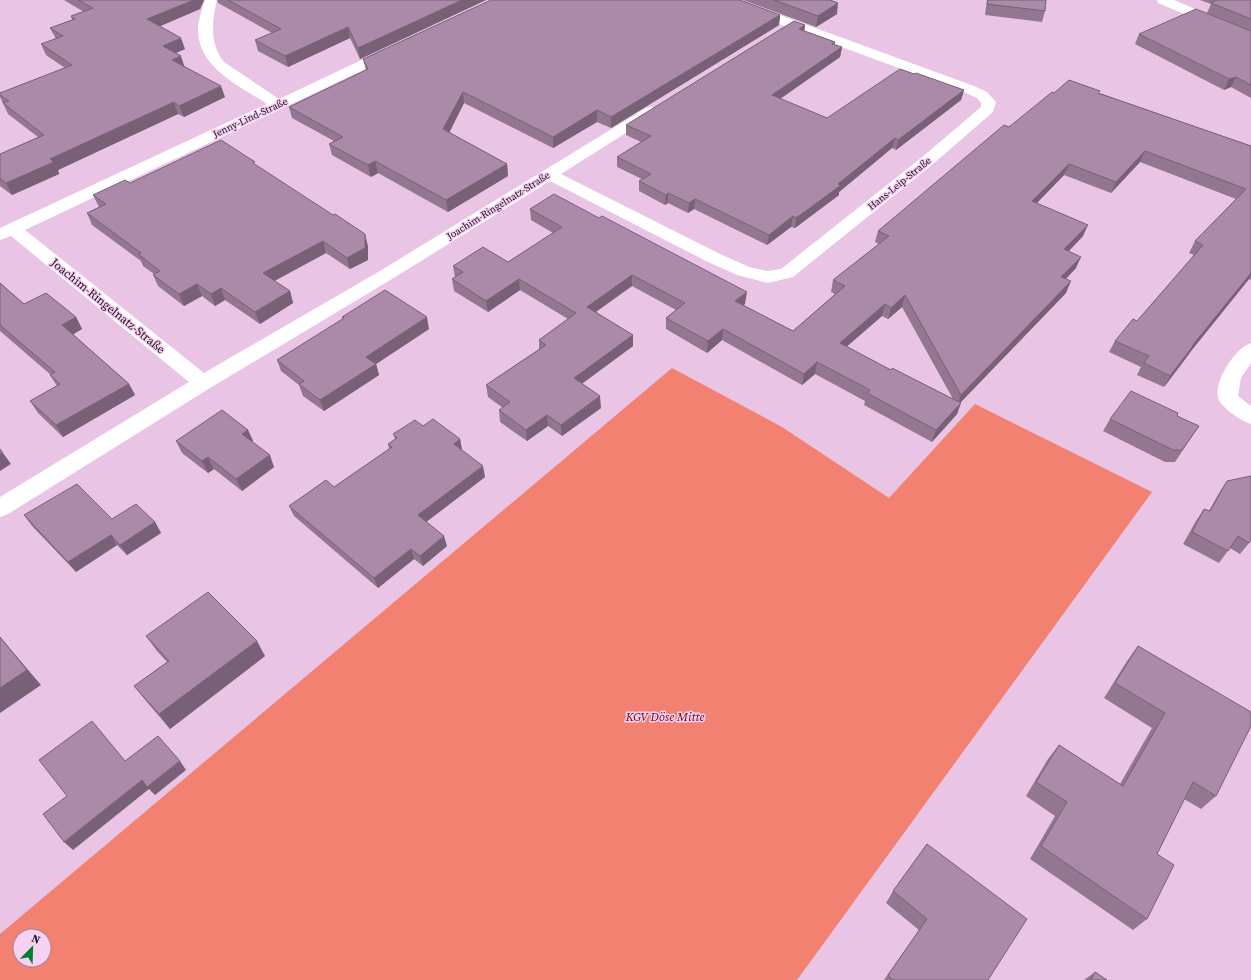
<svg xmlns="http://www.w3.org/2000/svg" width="1251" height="980" font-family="'Source Serif 4',serif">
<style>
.green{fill:#f38171;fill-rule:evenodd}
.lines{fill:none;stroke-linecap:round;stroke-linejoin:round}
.minor{fill:#fff;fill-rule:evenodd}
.wall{fill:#937690;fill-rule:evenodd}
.shaded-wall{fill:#786076}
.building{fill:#ab89a8;stroke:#786076}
.labels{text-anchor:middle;stroke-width:3;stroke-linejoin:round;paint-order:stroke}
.far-street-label{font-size:10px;fill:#1a0d19;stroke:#f6d1f2}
.street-label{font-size:12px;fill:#1a0d19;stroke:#f6d1f2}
.park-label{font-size:12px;font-style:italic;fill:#6f0000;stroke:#f6d1f2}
</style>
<rect width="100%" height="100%" fill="#e9c4e5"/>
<path class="green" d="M672,368L782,427L889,498L975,404L1152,492L797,980H0V934ZM20,936H44V960H20Z"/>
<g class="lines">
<path class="minor" d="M205,0H217C212,22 209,43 224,62L279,99L387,48L392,47L397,48L399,51L397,54L25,230L204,373L380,271L646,108L651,107L656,108L658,111L656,114L561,174L718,253L749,267L768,271L781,269L921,158L981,107V103L977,98L964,92L722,3L721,0H739L974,86L987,92L996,102L993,112L933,164L793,277L768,283L737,275L706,261L550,181L392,279L210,388L8,514L0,517V497L189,382L11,236L0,240V228L267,104C240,86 198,68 198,30C198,20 202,10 205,0Z
M1157,0H1174L1251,33V42L1158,3Z
M1251,343V363L1241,378L1238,396L1251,406V424C1243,422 1220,407 1218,398C1214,381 1235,348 1251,343Z"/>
</g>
<path class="wall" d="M64,0H204L200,9L160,26L185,49L175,53L185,67L225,97L184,117L178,114L58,170L59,174L12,195L0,186V154L38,137L8,114L0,97V93L65,68L46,55L41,44L56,39L50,28L72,20L71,16L84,12Z
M217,0H486L360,59L350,38L288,67L258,51L255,40L272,33L218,3Z
M743,0H830L837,14L816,27Z
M987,0H1046L1045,11L1042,22L985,15Z
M1200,0H1251V98L1231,87L1224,90L1135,44L1139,34L1240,27L1207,13L1211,4Z
M780,15L779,25L611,128L597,122L553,148L464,103L449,133L507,164L508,176L448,212L378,173L371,177L332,155L329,144L334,141L292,118L289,107L366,70L363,59Z
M805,25L804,31L835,42V45L842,47L840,57L780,99L827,118L914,74L964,90L961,100L896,150L892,148L839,192V195L808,218L795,228L791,227L767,245L694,209L688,213L668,203L665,205L639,191V181L642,179L617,167V157L641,142L626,135V125Z
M1054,93H1099L1251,146V280L1249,279L1191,351L1186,358L1164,387L1137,375L1141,367L1109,352L1115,341L1137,321L1194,255L1189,253L1195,241L1236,199L1140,162L1111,193L1064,175L1037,203L1083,236L1069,251L1076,268L1066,279V293L960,403L957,414L932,442L864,405L865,401L815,374L802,385L722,340L707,353L666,329V318L676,310L632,286L596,312L633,335V346L582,384L601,408L562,436L548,426L527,441L500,422L499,410L503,408L488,397L486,385L539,349V340L568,319L520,290L488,312L454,291L452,279L455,277L453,266L508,262L553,233L531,220L530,209L745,304L743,305L793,331L835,294L831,292L833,280L879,244L875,242L878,231L1009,127ZM902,307L953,399L891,370L846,347L882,316L888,319Z
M256,165L368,246V260L350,269L326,253L274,281L290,291L293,303L260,324L225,300L215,306L202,296L184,306L158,286L153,275L154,274L143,266L141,261L92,225L87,213L99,207L93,195L130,183Z
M0,283L24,304L76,317L82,329L73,334L129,384L135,395L63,437L38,413L30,401L57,386L50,375H51L0,331Z
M342,317L429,329L376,364L379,375L324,411L303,396L299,385L281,371L277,360L343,319Z
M1177,416L1199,426L1175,462H1165L1103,431L1110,419Z
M423,426L460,439L462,450V451L485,477L426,522L447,546L423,566L414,559L378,588L294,516L289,506L334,487L389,449L388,444L395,439L393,434Z
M248,430L253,441L252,442L274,467L242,491L214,469L208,473L182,453L176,441Z
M1227,481L1249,543L1240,554L1230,548L1219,563L1183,544L1196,521L1204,509L1209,511L1219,493Z
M24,515L112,519L155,522L161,533L127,555L117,545L76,572L32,526Z
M146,636L265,656L170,729L146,701L134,686L167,662L157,651Z
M1138,646L1216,796L1201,809L1184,799L1157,854L1147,919L1133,930L1030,859L1055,816L1026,796L1048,759L1059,745L1120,784L1152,728L1104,698L1127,661Z
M927,844L988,980H884L919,930L886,903L893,891Z
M1095,972L1107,980H1084Z"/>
<path class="shaded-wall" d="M194,0H204L200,9L151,30L147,19Z
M462,0H486L360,59L358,48Z
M838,3L837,14L816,27L818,16Z
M780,15L779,25L611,128V117Z
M805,25L804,35L799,29Z
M348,27L350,38L288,67L285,56Z
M181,38L185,49L167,57L163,46Z
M842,47L840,57L771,105L772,95Z
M181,56L185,68L172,60Z
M1236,77L1231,87L1224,90L1229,79Z
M221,86L225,97L184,117L179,106Z
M964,90L961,100L896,150L898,140Z
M463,92L464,103L445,141L443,129Z
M174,102L178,114L58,170L59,174L12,195L6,183L50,159Z
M597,110V122L553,148V137Z
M895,138L892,148L839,192V195L795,228L796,218Z
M1145,151L1140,162L1111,193L1116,182Z
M375,161L378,173L371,177L368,165Z
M507,164L508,176L448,212L446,200Z
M1069,164L1064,175L1027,213L1032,201Z
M668,193V203L665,205L666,195Z
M695,199L694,209L688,213L689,203Z
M793,216L791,227L767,245L769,235Z
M1088,225L1083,236L1059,261L1064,249Z
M365,234L368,246V260L350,269L347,258Z
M323,241L326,253L267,285L263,273Z
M1081,257L1076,268L1056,289L1061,277Z
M1251,273V275L1249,279L1191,351L1186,358L1164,387L1170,376L1192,346Z
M632,275V286L587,318V307Z
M519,279L520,290L488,312L486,301Z
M1071,281L1066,293L957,406L961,395Z
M197,284L202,296L184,306L179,294Z
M221,288L225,300L215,306L211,294Z
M290,291L293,303L260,324L255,312Z
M747,292L745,304L734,313L735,301Z
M905,295L902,307L888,319L891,308Z
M885,304L882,316L837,355L840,343Z
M76,317L82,329L69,337L62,325Z
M427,317L429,329L376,364L379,375L324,411L320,400L366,357Z
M723,329L722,340L707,353L708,341Z
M633,335V346L574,389V378Z
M817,362L815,374L802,385L804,374Z
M129,384L135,395L63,437L56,425Z
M600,396L601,408L562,436L561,425Z
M961,403L957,414L932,442L936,430Z
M547,415L548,426L527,441L526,430Z
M248,430L253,441L247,446L242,434Z
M460,439L462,450L456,455L454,444Z
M3,453L11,464L0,471V454Z
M270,455L274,467L242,491L236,479Z
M208,457L214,469L208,473L202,461Z
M483,466L485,477L421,526L418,515Z
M155,522L161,533L127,555L120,545Z
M111,535L117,545L76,572L68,562Z
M444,536L447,546L423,566L420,556Z
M411,549L414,559L378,588L374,578Z
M0,637L41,685L0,713Z
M257,641L265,656L170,729L159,714Z
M180,761L186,770L155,795L149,789L73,850L64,842L142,780Z"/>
<path class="building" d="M78,0H194L147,19L181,38L163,46L181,56L172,60L221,86L179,106L174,102L50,159L54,162L6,183L0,179V154L44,135L3,103L9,101L0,95V93L72,65L41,44L63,36L50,28L75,19L71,16L93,8Z
M228,0H462L358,48L348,27L285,56L255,40L281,29Z
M491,0H740L780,15L611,117L597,110L553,137L463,92L443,129L507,164L446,200L375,161L368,165L329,144L343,137L289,107L368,69L363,59Z
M774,0H830L838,3L818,16Z
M988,0H1046L1045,11L987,4Z
M1217,0H1251V19L1211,3Z
M1196,9L1251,31V85L1236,77L1229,79L1139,34Z
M794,21L805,25L799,29L835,42L832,44L842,47L772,95L827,118L900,69L914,74L916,73L964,90L898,140L895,138L838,184L841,185L810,208L796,218L793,216L769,235L695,199L689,203L668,193L666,195L639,181L651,174L617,157L651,136L626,125Z
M1069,80L1100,91L1098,93L1251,146V273L1192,346H1193L1170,376L1144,363L1149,356L1115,341L1133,319L1137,321L1203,245L1195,241L1246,189L1145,151L1116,182L1069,164L1032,201L1088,225L1064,249L1081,257L1061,277L1071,281L961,395L905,295L891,308L885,304L840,343L891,370L892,368L961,403L936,430L867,393L870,390L817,362L804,374L723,329L708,341L666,318L685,303L632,275L587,307L633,335L574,378L600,396L561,425L547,415L526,430L499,410L510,402L486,385L546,345L539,340L576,313L519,279L486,301L452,279L463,272L453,266L483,247L508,262L562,227L530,209L554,194L599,218L602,216L747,292L735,301L793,331L845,286L833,280L889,236L878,231L1004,125L1009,127L1052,92L1054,93Z
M221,140L255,162L253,163L333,215L335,214L365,234V248L347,258L323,241L263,273L290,291L255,312L221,288L211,294L197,284L179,294L153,275L160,271L138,254L141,253L87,213L106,204L93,195L125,180L130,183Z
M0,283L24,304L46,293L76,317L62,325L129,384L56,425L30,401L60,384L50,375L55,372L0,325Z
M385,290L427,317L366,357L376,364L320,400L299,384L304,381L277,360L344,318L342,317Z
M1131,391L1178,413L1177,416L1199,426L1182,450H1173L1110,419Z
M222,410L248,430L242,434L270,455L236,479L208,457L202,461L176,441Z
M433,419L460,439L454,444L483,466L418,515L444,536L420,556L411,549L374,578L289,506L326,480L334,487L392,447L388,444L397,438L393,434L415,420L423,426Z
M0,449L3,453L0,454Z
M1251,476V540L1249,543L1238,536L1228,551L1192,532L1204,509L1210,511L1227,481Z
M77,484L112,519L136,504L155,522L120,545L111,535L68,562L24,515Z
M208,592L257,641L159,714L134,686L169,661L146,636Z
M0,637L27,670L0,688Z
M1138,646L1251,712V726L1216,796L1193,782L1157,854L1174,865L1147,919L1041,846L1067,802L1036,782L1059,745L1123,786L1165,713L1115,683Z
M92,721L125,761L158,736L180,761L147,787L142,780L64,842L43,814L67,796L39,760Z
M927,844L1027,919L988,980H893L888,975L927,919L893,891Z
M1095,972L1107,980H1091Z"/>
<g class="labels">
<g class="far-street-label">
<text transform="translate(250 117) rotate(-25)" y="4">Jenny-Lind-Straße</text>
<text transform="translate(899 183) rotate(-39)" y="4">Hans-Leip-Straße</text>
<text transform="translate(498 205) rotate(-32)" y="4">Joachim-Ringelnatz-Straße</text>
</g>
<g class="street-label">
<text transform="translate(108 306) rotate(39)" y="4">Joachim-Ringelnatz-Straße</text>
</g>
<g class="park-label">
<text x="665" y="721">KGV Döse Mitte</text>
</g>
</g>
<g transform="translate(32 948) rotate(23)"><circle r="19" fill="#f6d1f2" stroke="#9e839b"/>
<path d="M0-3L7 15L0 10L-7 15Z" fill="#007c34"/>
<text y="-6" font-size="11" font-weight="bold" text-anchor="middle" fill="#1a0d19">N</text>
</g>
</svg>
